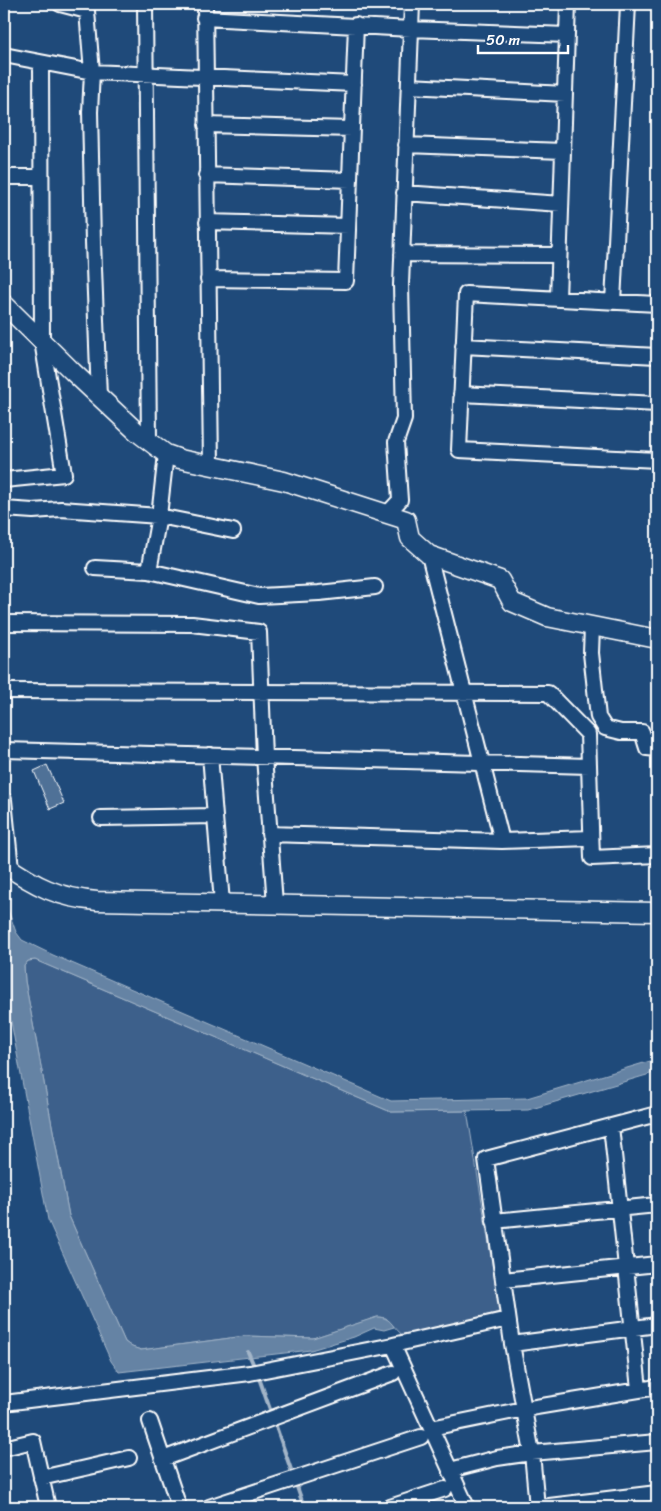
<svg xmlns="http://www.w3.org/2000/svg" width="661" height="1511" font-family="Sriracha,sans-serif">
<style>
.green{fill:#3c618b;stroke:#9eb0c5}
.water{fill:#6583a4;stroke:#a3b5c8}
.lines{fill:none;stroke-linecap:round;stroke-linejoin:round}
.stream{stroke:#a3b5c8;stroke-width:4}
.building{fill:#507197;stroke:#fff}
.minor-casing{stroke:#fff;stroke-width:18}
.tertiary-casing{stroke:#fff;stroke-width:21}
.minor{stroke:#1f4a7a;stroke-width:14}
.tertiary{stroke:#1f4a7a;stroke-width:18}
</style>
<rect width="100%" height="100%" fill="#1f4a7a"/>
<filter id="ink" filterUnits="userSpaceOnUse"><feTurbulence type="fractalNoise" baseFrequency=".02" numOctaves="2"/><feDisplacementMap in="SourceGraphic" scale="10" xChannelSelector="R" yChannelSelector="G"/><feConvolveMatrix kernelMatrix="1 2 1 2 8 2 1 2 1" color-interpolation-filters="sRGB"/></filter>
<g filter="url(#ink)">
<path class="green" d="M35,960L391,1112L467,1111L500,1312L403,1336L386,1318L378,1317L313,1338L245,1336L141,1350L132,1347L125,1342L69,1216L25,981L24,966L28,961Z"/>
<path class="water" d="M4,899L16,932L22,940L53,955L391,1101L527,1098L657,1059V1072L528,1110L391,1112L35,960L28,961L24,966L25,981L69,1216L125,1342L132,1347L141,1350L245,1336L313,1338L377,1317C385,1317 390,1320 394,1327L384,1330L374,1328L354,1337L311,1350L119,1372L111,1361L48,1220L4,984Z"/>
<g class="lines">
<path class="stream" d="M248,1352L255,1368
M258,1375L304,1507"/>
</g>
<path class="building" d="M47,765L64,803L50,809L34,771Z"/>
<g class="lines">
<defs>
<path id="minor" d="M60,4L87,11L92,72L90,112L93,242L99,397
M145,4L149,441
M205,4L211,465
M204,18L411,29L567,35
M4,55L92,72L354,84
M409,86L565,94
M206,125L352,129
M406,145L563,151
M206,175L350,180
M4,177H41
M404,193L561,204
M207,222L348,226
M402,254L559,255
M208,279L346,281L356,25
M558,299L568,4
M613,302L628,4
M657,304L466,294L459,450L657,460
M463,346L657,356
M461,394L657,404
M4,480L64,474L42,341L41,63
M4,509L33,511L61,509L159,516L233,531
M387,514L400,500L396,442L404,419L401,285L412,4
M429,555L502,841
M95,568L149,571L259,596L319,593L375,587
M149,571L159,516L166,454
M4,623L192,624L259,632L264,757L275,904
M592,626L591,653L598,717L605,728L621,732H642L647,748L657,749
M4,691L548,693L588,734L592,858L657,855
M4,750L589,766
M210,755L222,903
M4,800L11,869
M101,818L215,816
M269,834L502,841L591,838
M611,1126L639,1389
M494,1221L657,1205
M503,1280L657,1264
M512,1344L657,1325
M393,1345L467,1507
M4,1403L250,1373L393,1345L508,1319
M150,1421L179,1507
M431,1428L524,1409L657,1387
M4,1448L33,1441L48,1507
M163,1459L393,1373
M450,1470L497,1458L532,1453L657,1442
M41,1478L129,1458
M209,1507L421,1437
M390,1507L445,1489
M537,1507L532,1453L512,1344L486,1159L657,1114
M541,1507L657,1493"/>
<path id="tertiary" d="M4,304L73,372L137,432L166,454L180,459L284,481L406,520L410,538L429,555L500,580L512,602L547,617L657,639
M4,864C35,886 59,898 97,901L657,912"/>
</defs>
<use href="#minor" class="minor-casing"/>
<use href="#tertiary" class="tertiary-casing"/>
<use href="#minor" class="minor"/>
<use href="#tertiary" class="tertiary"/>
</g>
</g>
<rect width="661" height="1511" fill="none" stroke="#1f4a7a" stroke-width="20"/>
<rect x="10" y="10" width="641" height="1491" fill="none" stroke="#fff" stroke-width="2" filter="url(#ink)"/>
<path d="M478 45v8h90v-8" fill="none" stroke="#ffffff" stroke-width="2.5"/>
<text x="486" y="45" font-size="15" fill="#ffffff" stroke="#1f4a7a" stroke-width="4" paint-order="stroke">50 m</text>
</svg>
